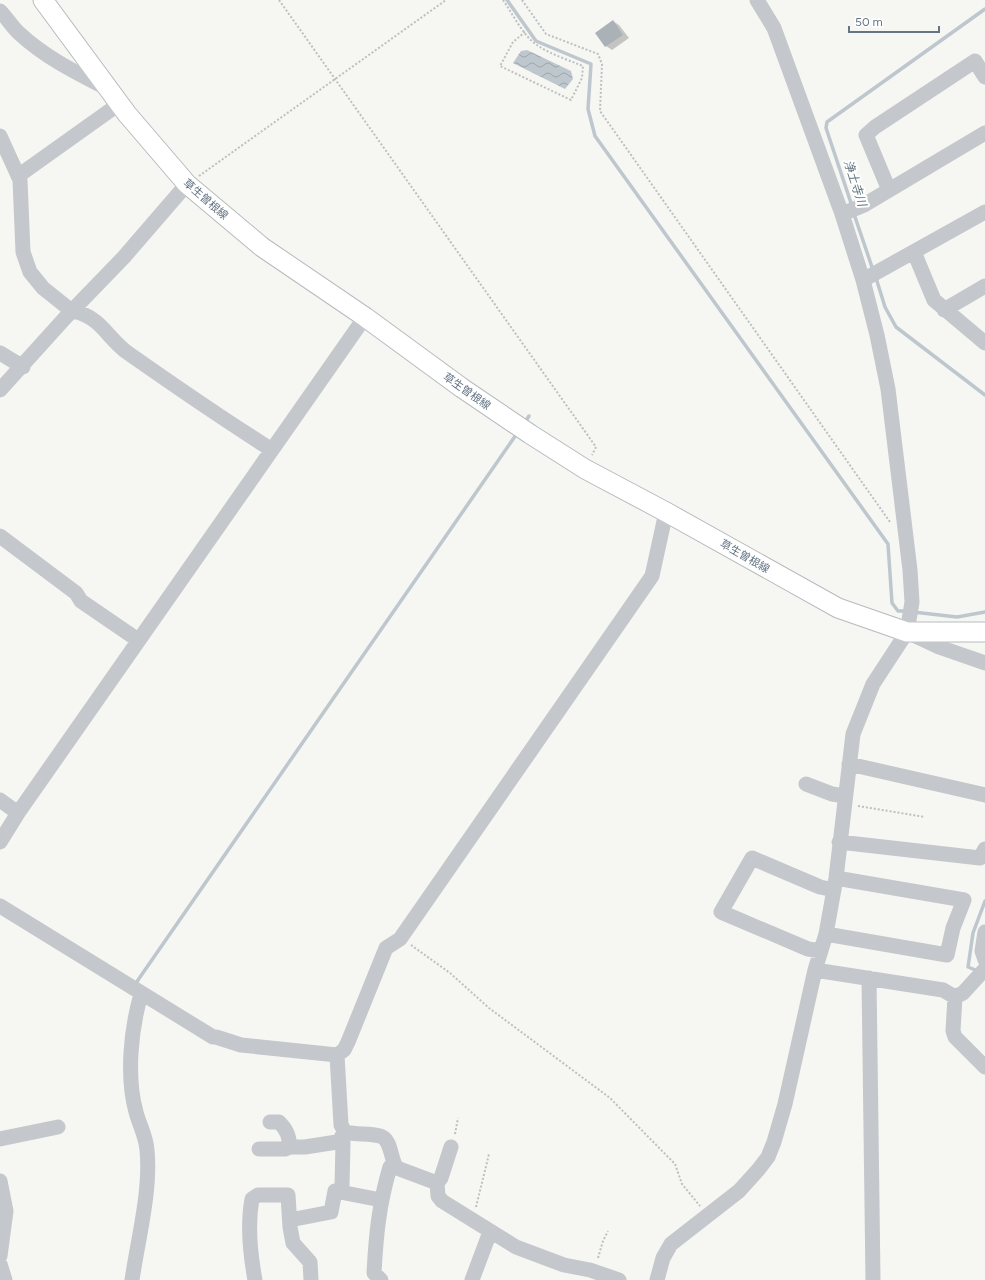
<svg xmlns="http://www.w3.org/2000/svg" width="985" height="1280" font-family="Figtree,'Noto Sans JP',sans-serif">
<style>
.water{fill:url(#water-waves)}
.shadow{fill:#0003}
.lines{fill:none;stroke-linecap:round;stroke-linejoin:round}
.stream{stroke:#bec7cd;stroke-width:3.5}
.building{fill:#aab2b8}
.major-casing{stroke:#b7bbbf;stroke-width:21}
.path{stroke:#bdc0c2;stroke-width:2;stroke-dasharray:2 2;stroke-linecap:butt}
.minor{stroke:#c4c7cb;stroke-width:15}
.major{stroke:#fff;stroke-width:19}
.labels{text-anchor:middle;stroke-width:4;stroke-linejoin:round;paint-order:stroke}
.street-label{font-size:11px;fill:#647485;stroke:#fff}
.water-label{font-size:12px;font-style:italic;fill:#607781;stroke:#fff}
</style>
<defs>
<pattern id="water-waves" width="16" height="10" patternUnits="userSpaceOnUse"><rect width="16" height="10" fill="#bec7cd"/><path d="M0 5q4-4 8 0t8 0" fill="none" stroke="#9ea6ac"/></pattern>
</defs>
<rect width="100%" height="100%" fill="#f6f6f3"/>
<path class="water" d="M527,50L571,71L573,79L565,89L513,63L521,51Z"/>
<path class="shadow" d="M613,21L619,25L629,38L612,50L606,46Z"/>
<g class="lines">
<path class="stream" d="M507,0L536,41L591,64L588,109L595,136L888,544L892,603L898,611H907
M852,206L826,128L827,122L985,9
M854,214L873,270
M876,278L885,307L896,327L985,395
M524,424L529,416
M913,612L957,617L985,612
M978,971L968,967L973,933L985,901
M136,984L138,980L518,432"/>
</g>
<path class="building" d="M613,20L623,35L605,47L595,33Z"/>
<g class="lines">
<defs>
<path id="major" d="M43,0L127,114L187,184L262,247L365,317L462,388L530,434L585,469L666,512L838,608L907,632H985"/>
</defs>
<use href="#major" class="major-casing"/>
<path class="path" d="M279,0L596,447L592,455
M503,0C512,13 524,37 537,45C550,54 568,60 583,66L582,78L571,100L500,66L513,42L525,32
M522,0L546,34L598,54L602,64L600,111L890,522
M199,176L446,0
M858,806L925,817
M411,945L450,973L489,1008L610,1098L675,1164L682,1184L700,1206
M455,1134L458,1118
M476,1207L489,1154
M598,1258L603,1241L608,1231"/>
<path class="minor" d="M0,11C7,18 13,28 20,34C46,58 77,73 108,89
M0,136L20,180L23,252L30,272L43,288L73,312
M18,176L119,104
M889,190L866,135L875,127L975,61L985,77
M842,214L864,205L985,133
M914,252L934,300L985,343
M863,280L985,212
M944,310L985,286
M74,311C102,318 107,338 128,353C175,386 223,419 272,450
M0,353L23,367
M0,390L65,318L124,257L187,184
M0,536L76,593L81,601L138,640
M909,633L939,647L985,663
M849,764L985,795
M806,784L832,794L845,796
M0,800L18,813
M0,842L18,813L365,317
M839,842L980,858L985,849
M0,906L213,1037H216L241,1045L337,1055L344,1050L348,1042L386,948L400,939L652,576L666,512
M985,932L982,951L985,960
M826,934L947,955L953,928L964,900L836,878
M821,951L808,949L721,912L752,858L820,887L834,890
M815,970L943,990L955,997L963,993L985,969
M869,978L873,1280
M955,997L953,1031L955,1037L985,1067
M337,1055L341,1125L345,1132C357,1135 369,1133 380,1136C392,1139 390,1160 397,1168L437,1183L438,1196L442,1201L516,1247L564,1265L590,1270L619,1280
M270,1122H279C287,1130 289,1136 290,1147H305L337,1142L340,1141L344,1131
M0,1139L58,1127
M340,1141L343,1143L342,1185L341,1191
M259,1149H285L290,1147
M0,1181L6,1211L0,1256
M437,1183L441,1178L451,1147
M290,1220L331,1212L335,1191L381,1200
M0,1264L5,1280
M132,1280C138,1239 151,1191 147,1150C146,1136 139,1124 136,1112C126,1076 131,1029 141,994
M255,1280C250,1253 247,1226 252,1199L258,1195H288L290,1227L293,1243L310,1262L311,1280
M381,1280L374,1273C376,1235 379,1204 390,1167L393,1164
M472,1280L490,1232
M657,1280L663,1258L671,1244L739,1191L758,1170L768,1157L774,1142L785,1104L815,970L826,934L836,878L853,734L873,684L907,632L912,602L910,570L888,389L877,335L863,280L842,214L774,28L757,0"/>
<use href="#major" class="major"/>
</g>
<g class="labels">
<g class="street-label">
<text transform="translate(206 199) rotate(41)" y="4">草生曽根線</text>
<text transform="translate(467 391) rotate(35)" y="4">草生曽根線</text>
<text transform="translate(745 556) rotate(30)" y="4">草生曽根線</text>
</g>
<g class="water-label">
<text transform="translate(855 183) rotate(72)" y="4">浄土寺川</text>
</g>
</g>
<path d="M849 26v6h90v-6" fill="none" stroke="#647485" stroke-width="2"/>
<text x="855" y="26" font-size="12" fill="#647485" stroke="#ffffff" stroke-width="3" paint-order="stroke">50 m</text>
</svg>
